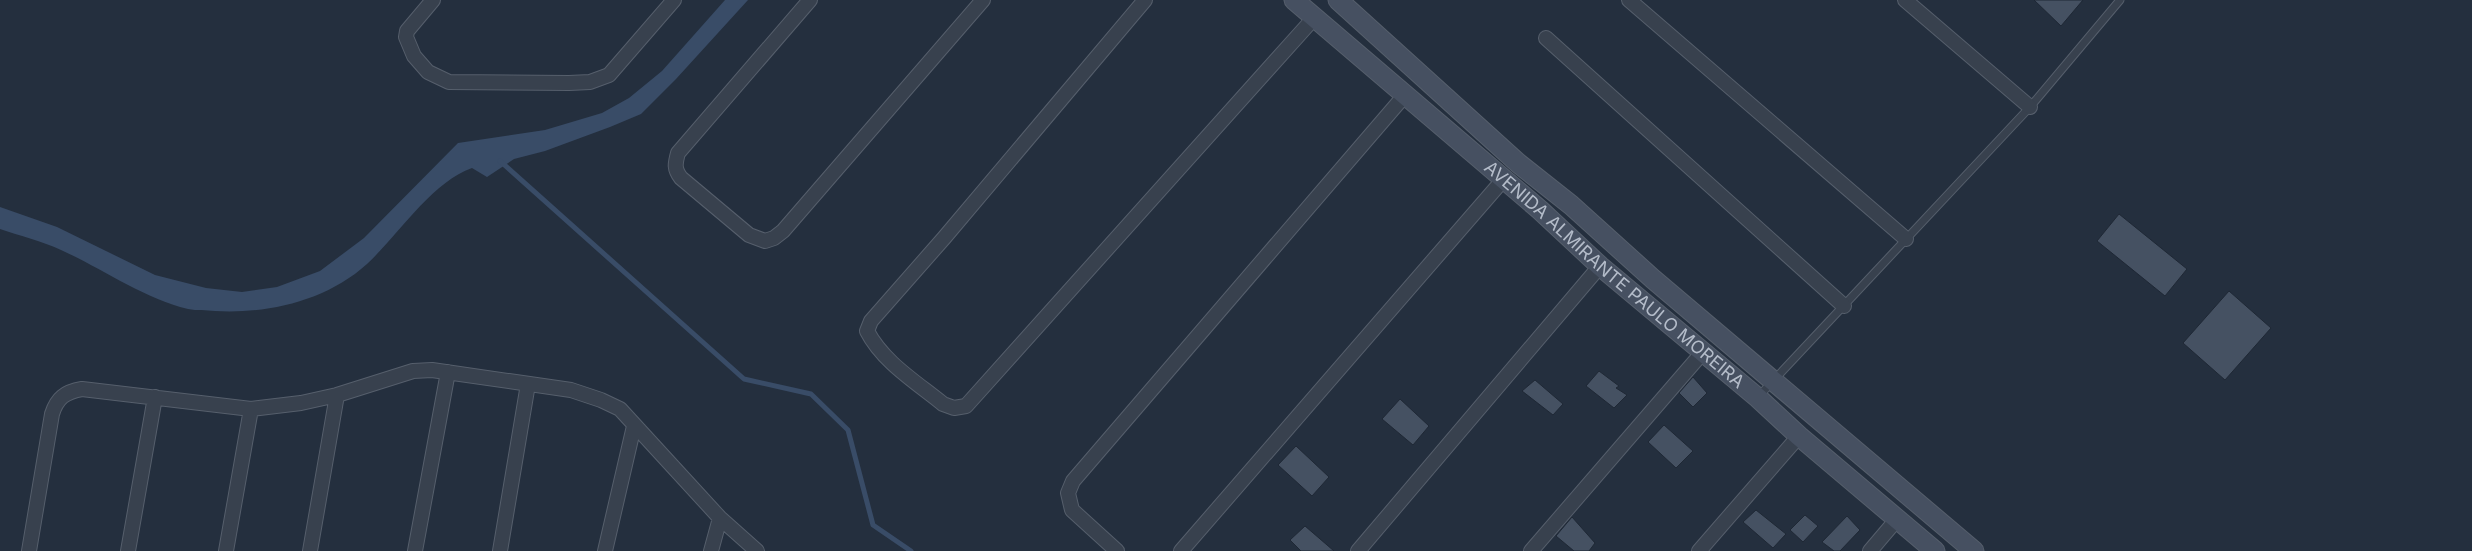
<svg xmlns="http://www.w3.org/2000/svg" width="2472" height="551" font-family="Inter,sans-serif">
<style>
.water{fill:#394c67}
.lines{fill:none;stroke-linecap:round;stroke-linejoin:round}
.stream{stroke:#394c67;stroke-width:5}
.building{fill:#455162;stroke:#1f2835}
.lane-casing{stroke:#565f6c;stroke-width:9}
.street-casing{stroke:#565f6c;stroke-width:16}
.secondary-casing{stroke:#565f6c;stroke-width:21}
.lane{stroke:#38414e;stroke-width:7}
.street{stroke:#38414e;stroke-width:14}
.secondary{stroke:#465061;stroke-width:19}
.labels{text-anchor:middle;stroke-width:5;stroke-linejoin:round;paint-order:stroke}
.street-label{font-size:18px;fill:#b4bcc9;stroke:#1d2633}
</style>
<rect width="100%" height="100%" fill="#242f3e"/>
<path class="water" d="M725,0H748L676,79L641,114L610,127L545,151L514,159L487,177L472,168C432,182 398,235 367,264C326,301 268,314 215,311C206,310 197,311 188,309C143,298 103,269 61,250C42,241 20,236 0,229V207L57,227L155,275L206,288L242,292L277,287L320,271L364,238L458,143L545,130L602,113L629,98L662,71Z"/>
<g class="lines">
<path class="stream" d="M500,161L744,379L811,394L848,430L873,525L911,551"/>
</g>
<path class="building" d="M2034,0H2083L2061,26Z
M2119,214L2187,269L2165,296L2097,241Z
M2229,291L2271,328L2225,380L2183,343Z
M1599,371L1619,386L1616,388L1627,395L1614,408L1586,386Z
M1693,377L1707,393L1693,407L1679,393Z
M1535,380L1563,404L1553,415L1522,391Z
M1400,399L1429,426L1413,445L1382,419Z
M1664,425L1693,451L1676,468L1648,442Z
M1296,446L1329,477L1312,496L1278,465Z
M1756,510L1786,534L1773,548L1743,522Z
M1805,515L1818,526L1803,542L1790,530Z
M1847,516L1860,530L1840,551H1834L1822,542Z
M1572,517L1595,543L1589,551H1574L1556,536Z
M1305,526L1334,551H1301L1290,540Z"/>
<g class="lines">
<defs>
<path id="lane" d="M1758,397L2030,107L2120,0"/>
<path id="street" d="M433,0L407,31L406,37L414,56L428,72L449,82L569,83L590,82L609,75L674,0
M810,0L678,153C675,164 674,169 681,178L749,235L765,241L774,238L783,231L983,0
M1145,0L944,238L871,321L867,331C883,362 916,382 943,404L954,408L966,406L1314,18
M1629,0L1906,239
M1905,0L2030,107
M1546,38L1844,306
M29,551L52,414C57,398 65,392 82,389L251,409L301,403L337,395L413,371L432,370L571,390L601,400L620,409L720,518L757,551
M128,551L155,397
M226,551L251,409
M310,551L337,395
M415,551L448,372
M500,551L528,384
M605,551L634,426
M711,551L720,518
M1117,551L1072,510L1068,493L1073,481L1405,95
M1181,551L1503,180
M1358,551L1600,266
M1531,551L1703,352
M1699,551L1799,436
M1870,551L1898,518"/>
<g id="secondary">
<path id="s1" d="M1294,0L1540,210L1600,266L1758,398L1799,436L1935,551"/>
<path d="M1338,0L1518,163L1571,205L1653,279L1974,551"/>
</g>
</defs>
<use href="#lane" class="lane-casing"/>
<use href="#street" class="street-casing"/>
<use href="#secondary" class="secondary-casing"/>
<use href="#lane" class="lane"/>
<use href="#street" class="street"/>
<use href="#secondary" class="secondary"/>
</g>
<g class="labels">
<g class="street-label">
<text dy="6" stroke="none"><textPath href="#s1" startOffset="422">AVENIDA ALMIRANTE PAULO MOREIRA</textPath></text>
</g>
</g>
</svg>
